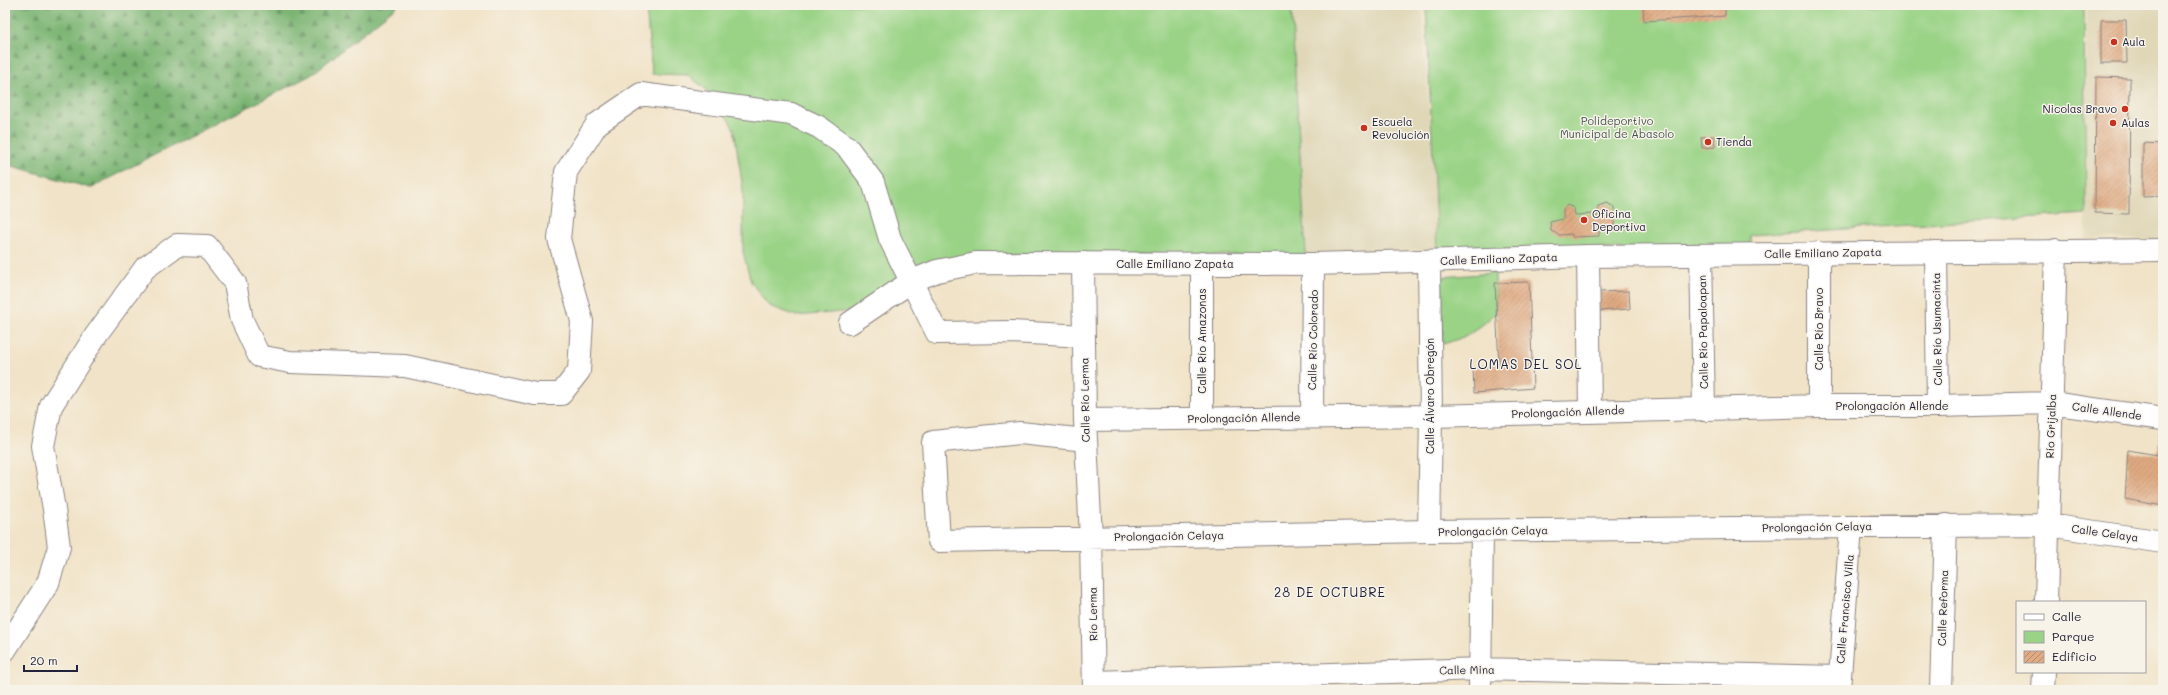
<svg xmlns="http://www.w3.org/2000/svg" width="2168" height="695" font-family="Mali,sans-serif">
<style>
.built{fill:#e0d7b7}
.green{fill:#9ad386;stroke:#5e7a60}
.forest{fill:url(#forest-firs);stroke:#4e6c57}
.building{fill:url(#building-hatch)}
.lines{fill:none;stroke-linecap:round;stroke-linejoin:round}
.minor-casing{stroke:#8a8281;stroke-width:24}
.minor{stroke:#fff;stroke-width:22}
.poi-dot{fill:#c8321e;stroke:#f7f3e8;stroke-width:1.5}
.labels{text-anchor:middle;stroke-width:3;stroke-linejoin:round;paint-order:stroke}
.poi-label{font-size:11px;fill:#22223b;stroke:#f7f3e8;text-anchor:start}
.park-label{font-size:11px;fill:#465752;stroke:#f7f3e8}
.street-label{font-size:11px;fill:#22223b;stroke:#f7f3e8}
.quarter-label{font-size:13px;letter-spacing:1px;fill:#22223b;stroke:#f7f3e8}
</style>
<defs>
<pattern id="forest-firs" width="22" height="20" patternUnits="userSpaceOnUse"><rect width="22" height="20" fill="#7bb573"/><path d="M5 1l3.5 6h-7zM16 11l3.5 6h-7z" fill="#649360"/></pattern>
<pattern id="building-hatch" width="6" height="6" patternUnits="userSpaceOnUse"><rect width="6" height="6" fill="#e0aa82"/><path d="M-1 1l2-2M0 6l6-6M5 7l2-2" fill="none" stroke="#b58a6c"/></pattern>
</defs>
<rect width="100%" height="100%" fill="#f7f3e8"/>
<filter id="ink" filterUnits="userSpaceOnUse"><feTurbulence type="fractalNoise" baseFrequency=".025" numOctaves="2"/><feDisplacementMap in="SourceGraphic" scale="8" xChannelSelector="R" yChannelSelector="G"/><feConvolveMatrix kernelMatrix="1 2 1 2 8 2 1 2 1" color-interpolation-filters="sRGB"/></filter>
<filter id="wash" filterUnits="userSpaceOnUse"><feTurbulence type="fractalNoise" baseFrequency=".012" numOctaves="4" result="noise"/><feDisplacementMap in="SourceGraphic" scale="16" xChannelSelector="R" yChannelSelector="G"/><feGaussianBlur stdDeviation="0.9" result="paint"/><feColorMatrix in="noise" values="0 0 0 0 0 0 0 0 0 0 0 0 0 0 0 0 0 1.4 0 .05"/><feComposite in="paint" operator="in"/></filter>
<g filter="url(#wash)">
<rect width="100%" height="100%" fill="#f1e3c7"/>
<path class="built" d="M1291,5H1422L1437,250L1306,255Z
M2087,5H2163V240L2086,238Z
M1831,685L1830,690H1719L1720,686Z"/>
<path class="green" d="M646,5H1291L1306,255H972L924,264L852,311L797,316L769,306L751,282L743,252V190L734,129L715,97L688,75L652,74Z
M1426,5H2084L2086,214L1750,235L1751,248L1437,250Z
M1495,273L1496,313C1477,330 1468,337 1443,344L1441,277Z"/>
<path class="forest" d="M5,5H398L311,75L90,188L5,164Z"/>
<g id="blocks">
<path class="building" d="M1643,5H1725V16L1644,21Z
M2101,20H2126L2127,63H2101Z
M2096,77L2130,78L2129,214L2095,213Z
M2162,85H2163V113L2161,112Z
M1714,136L1715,147L1702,148L1701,137Z
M2143,143L2163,144V196L2143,197Z
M1607,203L1614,207V230L1599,231V236L1572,237V234L1560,235L1551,231L1550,222L1563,219V209L1567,205L1574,208L1575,215L1593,214V217L1598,216V206Z
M1529,282L1533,388L1474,393L1473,368L1499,365L1495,283Z
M1629,291L1630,309L1598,311V292Z
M2161,429H2163L2161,449L2163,451L2157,455L2163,456V506L2125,499L2128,450L2157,455Z"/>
</g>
</g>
<g filter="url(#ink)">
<use href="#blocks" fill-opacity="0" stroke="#8a8281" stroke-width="1"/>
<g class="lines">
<defs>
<path id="minor" d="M1936,252L1938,406
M1819,253V406
M1701,255L1704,410
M1588,256L1590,411
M1429,261L1431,416L1429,531
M1083,263L1085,420L1091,538L1094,690
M850,323L912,281L937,271L976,263L1313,264L1588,256L2163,250
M1312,417L1313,264
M1202,419V263
M1085,420L1431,416L1819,406H1938L2051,403L2163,419
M1086,440L1020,433L933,442L939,541L1429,531L2048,525L2163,542
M2046,602L2056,250
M5,650L48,583L59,547L54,509L43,446L51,406L96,335L145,268L177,245L207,246L235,283L242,320L259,356L290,362L405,366L535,394H561L579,371L582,321L559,239L566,172L597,124L641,94L791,114L819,127L847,147L873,182L890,239L937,333L1012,332L1084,336
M1095,682L1480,669L1839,677
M1480,690L1482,531
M1839,690L1851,527
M1941,690L1946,525
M2043,690L2044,672"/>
</defs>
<use href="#minor" class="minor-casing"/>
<use href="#minor" class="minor"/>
</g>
</g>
<g class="poi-dot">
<circle cx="2114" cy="42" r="4"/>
<circle cx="2125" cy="109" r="4"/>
<circle cx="2113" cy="123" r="4"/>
<circle cx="1364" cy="128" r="4"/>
<circle cx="1708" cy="142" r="4"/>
<circle cx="1584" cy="220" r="4"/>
</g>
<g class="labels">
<g class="poi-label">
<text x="2122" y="46">Aula</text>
<text x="2117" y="113" text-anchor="end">Nicolas Bravo</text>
<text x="1372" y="126">Escuela<tspan x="1372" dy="13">Revolución</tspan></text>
<text x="2121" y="127">Aulas</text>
<text x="1716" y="146">Tienda</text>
<text x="1592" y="218">Oficina<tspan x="1592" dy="13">Deportiva</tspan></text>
</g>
<g class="park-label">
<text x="1617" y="125">Polideportivo<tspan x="1617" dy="13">Municipal de Abasolo</tspan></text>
</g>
<g class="street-label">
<text transform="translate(1823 253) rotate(-1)" y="4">Calle Emiliano Zapata</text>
<text transform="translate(1499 259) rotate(-2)" y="4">Calle Emiliano Zapata</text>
<text x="1175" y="268">Calle Emiliano Zapata</text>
<text transform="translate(1819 329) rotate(-90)" y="4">Calle Río Bravo</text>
<text transform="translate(1937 329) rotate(-91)" y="4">Calle Río Usumacinta</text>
<text transform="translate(1703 332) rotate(-91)" y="4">Calle Río Papaloapan</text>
<text transform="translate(1313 340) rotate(-89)" y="4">Calle Río Colorado</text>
<text transform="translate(1202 341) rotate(-90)" y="4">Calle Río Amazonas</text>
<text transform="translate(1430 396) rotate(-90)" y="4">Calle Álvaro Obregón</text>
<text transform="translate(1085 400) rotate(-91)" y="4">Calle Río Lerma</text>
<text x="1892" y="410">Prolongación Allende</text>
<text transform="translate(2107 411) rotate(8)" y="4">Calle Allende</text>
<text transform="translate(1568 412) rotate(-2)" y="4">Prolongación Allende</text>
<text transform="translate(1244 418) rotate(-1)" y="4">Prolongación Allende</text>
<text transform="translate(2051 426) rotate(-88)" y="4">Río Grijalba</text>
<text transform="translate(1817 527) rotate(-1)" y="4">Prolongación Celaya</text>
<text transform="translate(1493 531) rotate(-1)" y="4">Prolongación Celaya</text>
<text transform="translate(2105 533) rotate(8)" y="4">Calle Celaya</text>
<text transform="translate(1169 536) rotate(-1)" y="4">Prolongación Celaya</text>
<text transform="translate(1943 608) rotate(-88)" y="4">Calle Reforma</text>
<text transform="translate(1845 609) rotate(-85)" y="4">Calle Francisco Villa</text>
<text transform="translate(1093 614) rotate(-91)" y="4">Río Lerma</text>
<text transform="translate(1467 670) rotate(-1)" y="4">Calle Mina</text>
</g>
<g class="quarter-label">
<text x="1526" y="369">LOMAS DEL SOL</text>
<text x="1330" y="597">28 DE OCTUBRE</text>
</g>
</g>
<rect width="2168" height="695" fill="none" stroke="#f7f3e8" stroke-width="20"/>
<rect x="2016" y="601" width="130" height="72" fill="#f7f3e8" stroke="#a29fa3"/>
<rect x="2024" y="614" width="20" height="6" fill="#ffffff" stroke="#a29fa3"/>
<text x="2052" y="621" font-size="12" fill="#22223b">Calle</text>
<rect x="2024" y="631" width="20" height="12" fill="#9ad386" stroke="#a29fa3"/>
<text x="2052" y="641" font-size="12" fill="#22223b">Parque</text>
<rect x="2024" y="651" width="20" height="12" fill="url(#building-hatch)" stroke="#a29fa3"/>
<text x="2052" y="661" font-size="12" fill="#22223b">Edificio</text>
<path d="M24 665v6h53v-6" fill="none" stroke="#22223b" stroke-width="2"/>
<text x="30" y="665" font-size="12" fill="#22223b" stroke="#f7f3e8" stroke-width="3" paint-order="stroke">20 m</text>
</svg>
